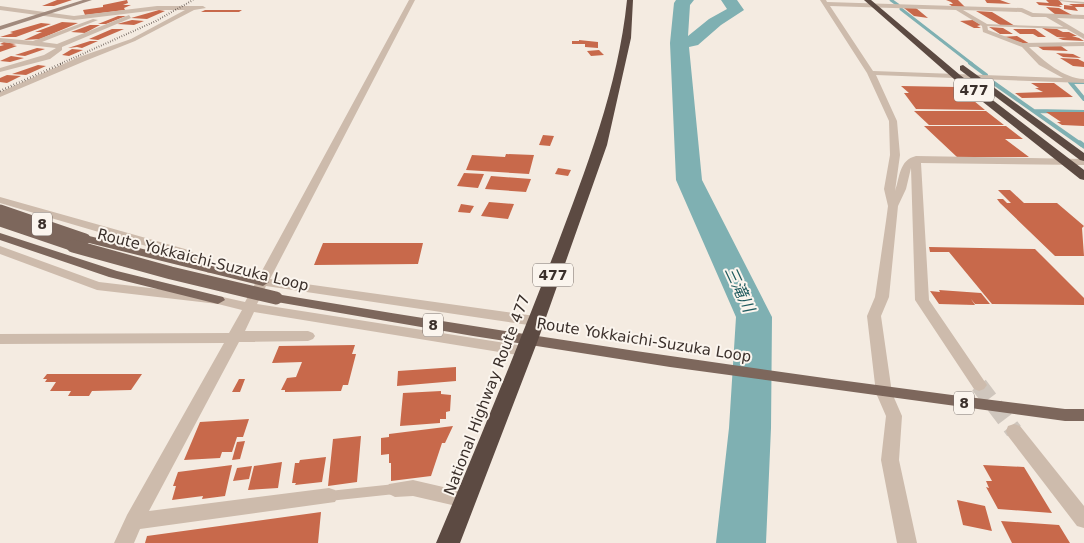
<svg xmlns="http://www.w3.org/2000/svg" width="1084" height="543" font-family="'DejaVu Sans','Noto Sans JP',sans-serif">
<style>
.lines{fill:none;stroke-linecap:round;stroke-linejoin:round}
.stream-far2{stroke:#7fb0b2;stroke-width:3}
.stream-far1{stroke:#7fb0b2;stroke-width:4}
.stream{stroke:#7fb0b2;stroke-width:5}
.river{fill:#7fb0b2;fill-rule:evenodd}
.building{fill:#c8694b}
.street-tunnel{stroke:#cfc6bd;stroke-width:17;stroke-dasharray:17 9;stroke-linecap:butt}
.lane{fill:#cdbbac;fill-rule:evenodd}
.street{fill:#cdbbac;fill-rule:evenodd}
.secondary{fill:#a18a7d;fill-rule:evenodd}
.primary{fill:#7d675c;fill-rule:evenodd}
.highway{fill:#5c4a42;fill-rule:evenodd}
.rail-far1{stroke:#3b302b;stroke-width:2;stroke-dasharray:0.5 2;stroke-linecap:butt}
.rail{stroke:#3b302b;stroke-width:2.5;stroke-dasharray:0.5 2.5;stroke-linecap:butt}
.primary-bridge-far1{stroke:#7d675c;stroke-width:11}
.primary-bridge{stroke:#7d675c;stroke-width:13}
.labels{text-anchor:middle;stroke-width:4;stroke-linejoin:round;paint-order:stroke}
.shield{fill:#fbf5ee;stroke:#756b66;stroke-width:1}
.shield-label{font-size:14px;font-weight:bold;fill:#3b302b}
.street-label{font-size:15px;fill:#3b302b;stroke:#fbf5ee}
.water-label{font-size:16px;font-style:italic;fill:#1f5a5e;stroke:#fbf5ee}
</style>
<rect width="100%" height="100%" fill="#f4ebe1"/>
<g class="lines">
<path class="stream-far2" d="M891,0L898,5
M901,9L972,64"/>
<path class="stream-far1" d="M970,63L986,75
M991,81L1082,145
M1084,82H1070L1084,99
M1034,111L1084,112"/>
<path class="stream" d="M1080,143L1084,146"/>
<path class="river" d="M676,0H694L690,5L688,36L709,19L727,9L721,0H737L744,10L721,25L698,45L689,47L702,180L772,317L771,428L766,543H716L729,428L736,317L676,180L670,43L674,3Z"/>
</g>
<path class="building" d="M57,0H72L54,6H42Z
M127,0L128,3L123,5H131L124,8L125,10L85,15L83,10L103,7V5Z
M946,0H958L966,8L953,7L949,4H953L951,2Z
M985,0H1000L1011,4L987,3Z
M1046,0H1059L1063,5H1059L1062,7L1039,5L1036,2L1049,3Z
M1069,4H1084V7H1075L1078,11L1064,9V5L1073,6Z
M1046,7L1059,8L1072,15H1056Z
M904,8H916L928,18L914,16Z
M159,10L165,11L147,19L131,18Z
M205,10H242L239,12H201Z
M976,11L992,12L1015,26H1002Z
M118,16H126L106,24H98Z
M132,20L144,21L134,25L117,24Z
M973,20L981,25L977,26L981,28H974L960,21Z
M62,22L78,23L40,39L24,40L42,32H35Z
M41,23L51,24L16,37H0L13,33L10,32Z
M90,25H100L85,33L71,32Z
M989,27L1003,28L1013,34H1000Z
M1042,28L1057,29L1063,32H1069L1077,36H1072L1079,38L1084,41L1063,40L1058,38H1067L1057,37Z
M112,29H124L98,40L89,39Z
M1013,29H1035L1046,37H1038L1033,34H1020Z
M1017,36L1030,44L1029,45L1001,37Z
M579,40L598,42V48L585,47V44H572V41H579Z
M90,41H98L82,48L77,47L68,48Z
M4,42L16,44L12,45L17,46L0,52V46L4,45L0,44Z
M1037,46H1061L1068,51L1043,50Z
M37,48L45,49L25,56L15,55Z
M72,49L83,50L69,56L62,55Z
M599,50L604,55L591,56L587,51Z
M1056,53L1073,54L1081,58L1063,57Z
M11,56L24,58L10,62L0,61Z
M1060,58L1078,59L1084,62V67L1073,66Z
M38,65L46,66L26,75L12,74Z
M7,75L21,76L7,83L0,82V78Z
M1031,83H1054L1073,97L1022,98L1015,93L1043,92L1035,88H1039Z
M901,86L957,87L985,110L916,109L904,93H909Z
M914,111H986L1004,125H929Z
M1046,112H1084V126L1062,125L1057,122H1061Z
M924,126H1006L1023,139H1005L1029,157H957Z
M543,135L554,136L550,146L539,145Z
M506,154L534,155L529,174L466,170L472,155L505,157Z
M558,168L571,170L568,176L555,174Z
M464,173L484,174L478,188L457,186Z
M491,176L531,179L526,192L485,189Z
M998,190H1010L1024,203H1057L1084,226L1082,228L1084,256H1055L1000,203L997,199H1003L1007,203H1011Z
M489,202L514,204L508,219L481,216Z
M461,204L474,206L470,213L458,212Z
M323,243H423L418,264L314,265Z
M929,247L1035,249L1084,298V305L992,304L949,252H930Z
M939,290L981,293L990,304H975L971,299L975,305L939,304L930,291L940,292Z
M355,345L352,354H356L348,385H343L341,391L285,392V390H281L287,378L296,377L302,362L272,363L279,346Z
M456,367V381L397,386L398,371Z
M47,374H142L131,390L92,391L89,396H68L71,391H50L56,382H45L47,379H43Z
M239,379H245L240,392H232Z
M441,391V394L451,395L450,411L446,412V419H440V423L400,426L403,393Z
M249,419L243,437H237L232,452H222L220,458L184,460L200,422Z
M453,426L445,443H442L431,476L391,481V463H389V454L381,455V438L389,437V434Z
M361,436L357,482L328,486L333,439Z
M245,441L240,459L232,460L237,442Z
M326,457L322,482L295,485L296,483H292L295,463H299L300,460Z
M282,462L278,488L248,490L254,466Z
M232,465L225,496L202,499L203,496L172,500L176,486H173L178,472Z
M983,465L1024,467L1052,513L998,509L986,487L989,488L986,481H992Z
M252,466L249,479L233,481L237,468Z
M957,500L985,506L992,531L963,525Z
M321,512L318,543H145L147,536Z
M1001,521L1059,525L1070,543H1012Z"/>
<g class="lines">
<path class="street-tunnel" d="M979,385L1014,431"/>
<path class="lane" d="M1058,0L1084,2V4L1060,1Z
M985,24L1067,27L1069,28L1067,29L984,26Z
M395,484L399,486L400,489L399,492L395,494L329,501L325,499L324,496L325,493L329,491Z"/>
<path class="street" d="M409,0H415L270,279L535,316L540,318L542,321L540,324L535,326L266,286L257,304L524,346L529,347L531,351L529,355L524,356L254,312L245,331H308L313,333L315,336L313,339L308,341L239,342L149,511L329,488L335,490L338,496L335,502L140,529L134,543H114L127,515L224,343L0,344V334L229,333L242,310L218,304L97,290L0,254V246L99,282L218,296L245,302Z
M820,0H826L827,2L1022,8L1033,13L1084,15V19L1057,18L1084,34V39L1046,17H1032L1021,12L963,10L987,24L988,30L1023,43L1084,42V46L1029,47C1044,61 1063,78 1084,79V83L876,75L897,121L900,155L895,191C900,177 899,160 916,156L1084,159V165L921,163L929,300L987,385L984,389L979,391L974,389L915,300L911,168L906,189L898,206L889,297L881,316L892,393L902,416L899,460L917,543H897L881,460L886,416L876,393L867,316L875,297L886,221L888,206L884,189L890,155L889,121L867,73ZM830,6L956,10L982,26L983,32L1022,47L1039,65L1063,78L873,71Z
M0,6L74,16L157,6H203L206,8L194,10L135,41L85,61L0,97V92L79,57L131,39L185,10H157L74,20L0,10Z
M129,15L131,18L62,47V50L50,59L0,72V68L44,55L56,48L0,42V38L33,41L93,19L98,20L42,42L57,44Z
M0,197L185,249L200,255L218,270L216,273H208L192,261L177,255L0,203Z
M1014,424L1020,426L1084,506V528L1077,526L1008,436L1006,431L1008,426Z
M413,480L465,492L471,494L474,500L471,506L465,508L413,496L395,497L389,494L386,489L389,484Z"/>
<path class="secondary" d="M83,0H92L0,30V26Z"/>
<path class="primary" d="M0,233L117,271L223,297L225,300L218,304L109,277L0,240Z
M85,235L263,278L269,282L263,286L81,241L79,239L81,237Z
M276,294C538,338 801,377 1065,409H1084V421H1065L670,367L473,336L271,301L269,298L271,295Z"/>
<path class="highway" d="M627,0H633L631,38L607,145L538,340L460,543H436C477,446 517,349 555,251C586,169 618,88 627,0Z
M864,0H871L960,75L1084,170V180L1080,179L954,79Z
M963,65L1084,153V161L1080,160L960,70V66Z"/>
<path class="rail-far1" d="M60,64L156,21L193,0"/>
<path class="rail" d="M0,91L63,63"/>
<path class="primary-bridge-far1" d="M0,210L85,239
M0,221L77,247"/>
<path class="primary-bridge" d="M73,246L171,273L276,298"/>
</g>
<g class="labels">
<g class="shield">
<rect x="954" y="78.5" width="40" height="23" rx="4"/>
<rect x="32" y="212.5" width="20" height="23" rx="4"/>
<rect x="533" y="263.5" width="40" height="23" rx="4"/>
<rect x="423" y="313.5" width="20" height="23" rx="4"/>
<rect x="954" y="391.5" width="20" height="23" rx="4"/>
</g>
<g class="shield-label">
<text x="974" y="95">477</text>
<text x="42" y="229">8</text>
<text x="553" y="280">477</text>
<text x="433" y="330">8</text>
<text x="964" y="408">8</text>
</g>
<g class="street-label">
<text transform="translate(203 260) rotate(14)" y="5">Route Yokkaichi-Suzuka Loop</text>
<text transform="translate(644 340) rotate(9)" y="5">Route Yokkaichi-Suzuka Loop</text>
<text transform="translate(487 395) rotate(-69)" y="5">National Highway Route 477</text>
</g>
<g class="water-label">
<text transform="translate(740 289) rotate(65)" y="6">三滝川</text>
</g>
</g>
</svg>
